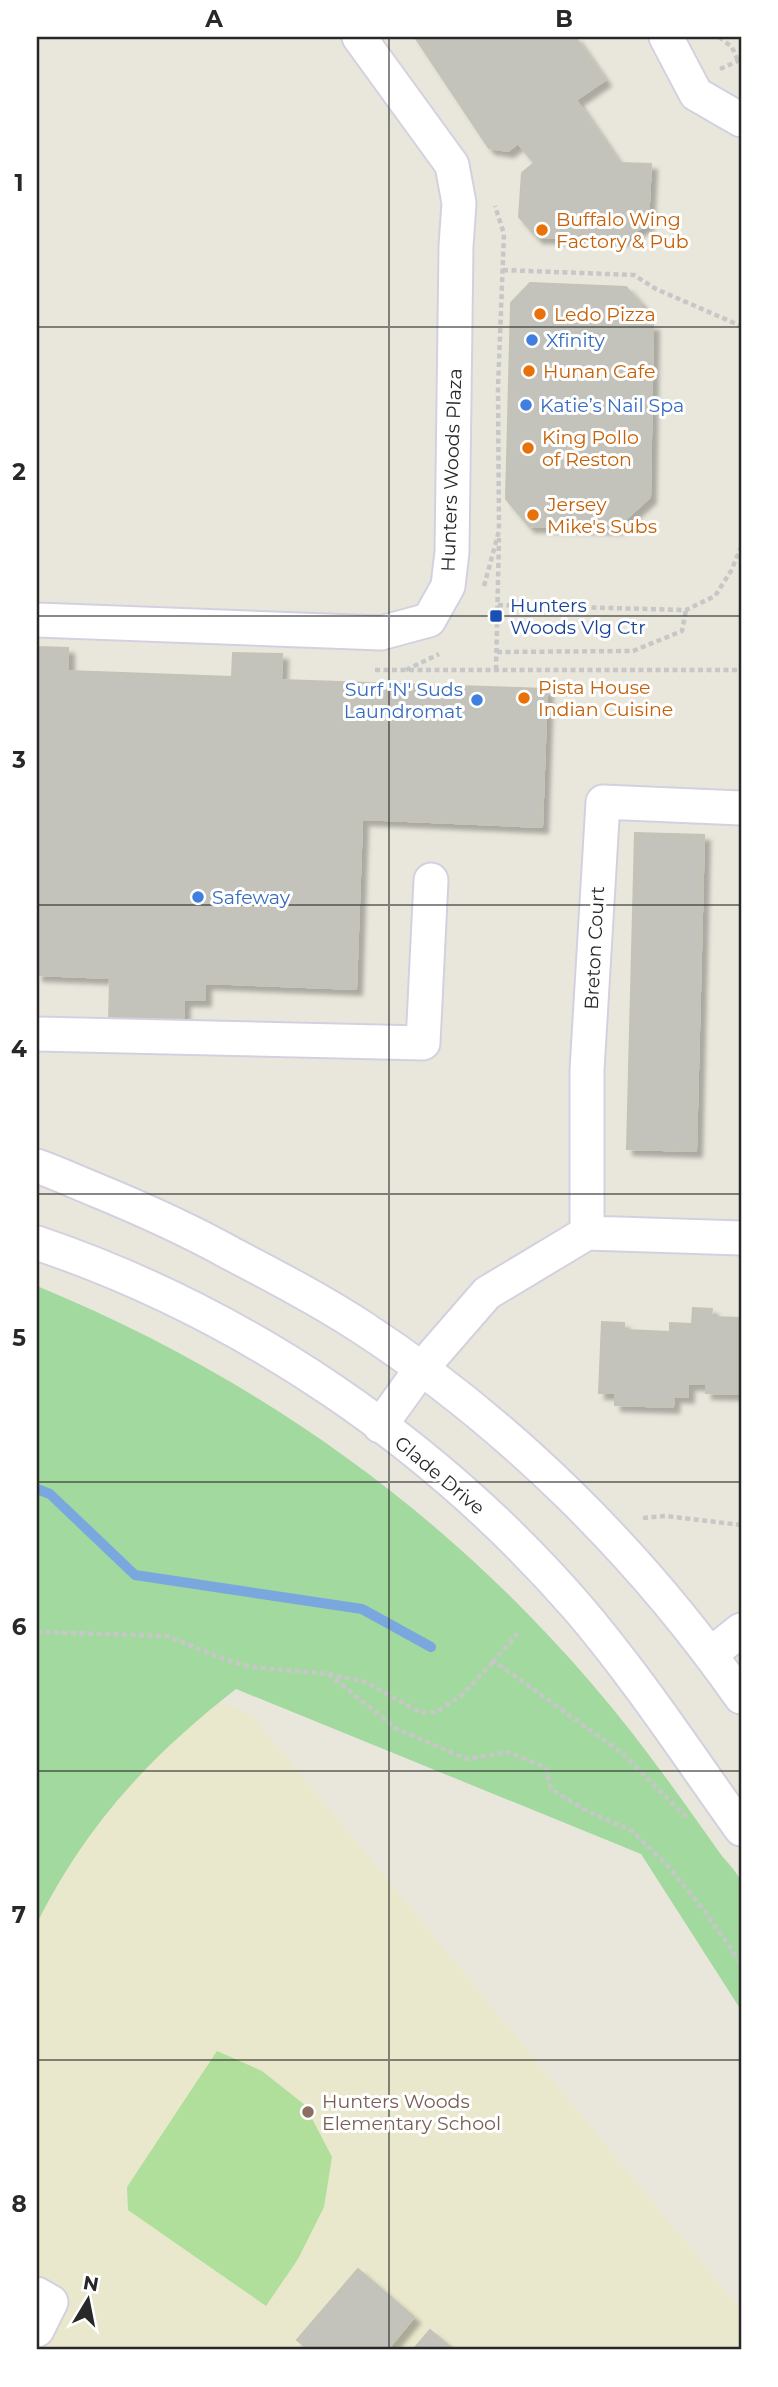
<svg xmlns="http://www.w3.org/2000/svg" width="778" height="2387" font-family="Montserrat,sans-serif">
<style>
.education{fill:#e9e8cd}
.green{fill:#a2d99f}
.pitch{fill:#afdf9b}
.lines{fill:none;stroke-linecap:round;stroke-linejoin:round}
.stream{stroke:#7ba7df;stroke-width:10}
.building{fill:#c4c3bb;stroke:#c4c3b6;stroke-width:2;filter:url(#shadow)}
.minor-casing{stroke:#d3d1df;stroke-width:37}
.path{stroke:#c7c7c7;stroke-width:4.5;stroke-dasharray:5 3.5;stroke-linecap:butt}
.minor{stroke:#fff;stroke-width:33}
.grid{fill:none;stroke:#282828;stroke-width:2;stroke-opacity:0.55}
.food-dot{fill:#e8710a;stroke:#fff;stroke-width:2.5}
.shop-dot{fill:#3f7fe0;stroke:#fff;stroke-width:2.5}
.transit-dot{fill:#1a4fb4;stroke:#fff;stroke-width:2.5}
.education-dot{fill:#8d6e63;stroke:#fff;stroke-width:2.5}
.labels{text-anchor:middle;stroke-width:6;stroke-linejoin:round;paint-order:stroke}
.food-label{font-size:19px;fill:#c56008;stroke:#fff;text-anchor:start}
.shop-label{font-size:19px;fill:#366cbe;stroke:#fff;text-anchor:start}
.street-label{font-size:19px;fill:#282828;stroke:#fff}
.transit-label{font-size:19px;fill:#164399;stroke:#fff;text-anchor:start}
.education-label{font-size:19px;fill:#785e54;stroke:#fff;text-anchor:start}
.neatline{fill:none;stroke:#282828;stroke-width:2.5}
.grid-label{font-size:23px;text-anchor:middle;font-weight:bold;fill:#282828}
</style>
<defs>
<filter id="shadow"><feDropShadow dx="6" dy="6" stdDeviation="2" flood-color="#0004"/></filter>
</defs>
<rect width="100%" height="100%" fill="#e9e7dc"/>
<path class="education" d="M211,1703L229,1704L253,1716L741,2309V2350H37V1916L67,1862L144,1763Z"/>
<path class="green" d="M37,1286C294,1392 506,1556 669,1782C687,1806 704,1831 722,1856C728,1863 738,1873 741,1882C744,1890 741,1904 741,1914C741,1946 741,1978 741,2010L641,1854L236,1689C150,1756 87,1824 37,1923Z"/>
<path class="pitch" d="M217,2051L262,2071L305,2105L332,2157L324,2207L298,2259L266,2306L128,2210L127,2187Z"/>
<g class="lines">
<path class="stream" d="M37,1489L50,1494L135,1575L362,1609L431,1647"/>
</g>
<path class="building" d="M415,37H575L605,80L576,100L619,163L651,164L648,223L624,239L537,237L519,217L522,173L534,163L518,143L508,151L489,148Z
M530,283L626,287L642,305V324L653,325L650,497L616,528L529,526L506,499L511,303Z
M37,647L68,648V671L232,677L233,653L282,654L281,680L367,683L356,989L205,983V1000H184L183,1027L109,1024L110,978L37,975Z
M367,683L547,689L542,827L362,819Z
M635,833L704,835L696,1151L627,1149Z
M693,1308L712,1309L711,1317L741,1318V1394L706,1393V1384H688V1397L674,1396L673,1407L615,1405V1393H599L602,1322L624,1323V1330L670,1332V1323L692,1324Z
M358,2269L414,2317L387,2350H309L297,2340Z
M430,2330L454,2350H413Z"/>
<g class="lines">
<defs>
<path id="minor" d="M666,37L696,94L741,120
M37,620L381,633L429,620L448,586L452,552L456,246L459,203L452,165L359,37
M37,1034L423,1043L431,880
M37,1166C57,1173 76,1182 96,1190C142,1209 187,1229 230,1253C274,1276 318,1299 360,1326C509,1423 639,1552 741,1697
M587,1233V1070L603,802L741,808
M37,1243C244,1313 435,1443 578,1608C637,1677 688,1755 741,1829
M380,1426L421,1369L487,1293L587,1233L741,1238
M711,1654L741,1630
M37,2294L51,2302L37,2330"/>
</defs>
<use href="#minor" class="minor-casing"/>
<path class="path" d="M719,37L732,47L738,61
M720,69L740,60
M503,270L634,275L656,289L741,326
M484,586L499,531L498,387L504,234L495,206
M498,605L686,610L715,596L731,571L741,547
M497,652L633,651L682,631L686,610
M375,670H741
M406,670L439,654
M496,670L499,538
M643,1518L666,1516L741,1525
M37,1632L167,1636L224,1659L251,1667L328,1674L366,1682L416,1710L427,1713L436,1712L461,1696L494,1661
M518,1633L494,1661L622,1753L683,1814L690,1818
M328,1674L397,1729L467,1759L509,1752L546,1768L551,1789L583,1809L632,1831L667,1865L703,1909L741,1963"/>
<use href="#minor" class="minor"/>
</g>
<path class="grid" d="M389,37V2350M37,327H741M37,616H741M37,905H741M37,1194H741M37,1482H741M37,1771H741M37,2060H741"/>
<g class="food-dot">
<circle cx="542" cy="230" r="7"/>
<circle cx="540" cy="314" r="7"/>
<circle cx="529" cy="371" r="7"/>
<circle cx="528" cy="448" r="7"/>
<circle cx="533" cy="515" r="7"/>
<circle cx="524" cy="698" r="7"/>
</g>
<g class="shop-dot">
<circle cx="532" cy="340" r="7"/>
<circle cx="526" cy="405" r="7"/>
<circle cx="477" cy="700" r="7"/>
<circle cx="198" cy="897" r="7"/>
</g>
<rect class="transit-dot" x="489" y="609" width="14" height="14" rx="3.5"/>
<circle class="education-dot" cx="308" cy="2112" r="7"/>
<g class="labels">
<g class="food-label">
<text x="556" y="226">Buffalo Wing<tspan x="556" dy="22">Factory &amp; Pub</tspan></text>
<text x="554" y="321">Ledo Pizza</text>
<text x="543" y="378">Hunan Cafe</text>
<text x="542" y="444">King Pollo<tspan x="542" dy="22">of Reston</tspan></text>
<text x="547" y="511">Jersey<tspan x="547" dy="22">Mike's Subs</tspan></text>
<text x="538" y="694">Pista House<tspan x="538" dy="22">Indian Cuisine</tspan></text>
</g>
<g class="shop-label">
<text x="546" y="347">Xfinity</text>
<text x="540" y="412">Katie’s Nail Spa</text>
<text x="463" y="696" text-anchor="end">Surf 'N' Suds<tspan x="463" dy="22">Laundromat</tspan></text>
<text x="212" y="904">Safeway</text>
</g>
<g class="street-label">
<text transform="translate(451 470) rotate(-88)" y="7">Hunters Woods Plaza</text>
<text transform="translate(594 948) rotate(-87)" y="7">Breton Court</text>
<text transform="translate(440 1475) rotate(40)" y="7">Glade Drive</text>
</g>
<g class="transit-label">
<text x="510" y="612">Hunters<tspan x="510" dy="22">Woods Vlg Ctr</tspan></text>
</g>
<g class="education-label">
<text x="322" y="2108">Hunters Woods<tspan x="322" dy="22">Elementary School</tspan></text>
</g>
</g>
<rect width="778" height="2387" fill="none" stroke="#ffffff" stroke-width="77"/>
<g transform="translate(88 2300) rotate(10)" stroke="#ffffff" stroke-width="5" paint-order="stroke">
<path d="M0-5L12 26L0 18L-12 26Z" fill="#282828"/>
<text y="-10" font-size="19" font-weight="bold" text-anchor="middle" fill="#282828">N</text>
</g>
<rect x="38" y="38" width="702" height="2310" class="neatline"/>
<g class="grid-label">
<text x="214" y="27">A</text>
<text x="564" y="27">B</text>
<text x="19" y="191">1</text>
<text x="19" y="480">2</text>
<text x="19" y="768">3</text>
<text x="19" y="1057">4</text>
<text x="19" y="1346">5</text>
<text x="19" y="1635">6</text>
<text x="19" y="1923">7</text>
<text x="19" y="2212">8</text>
</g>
</svg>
